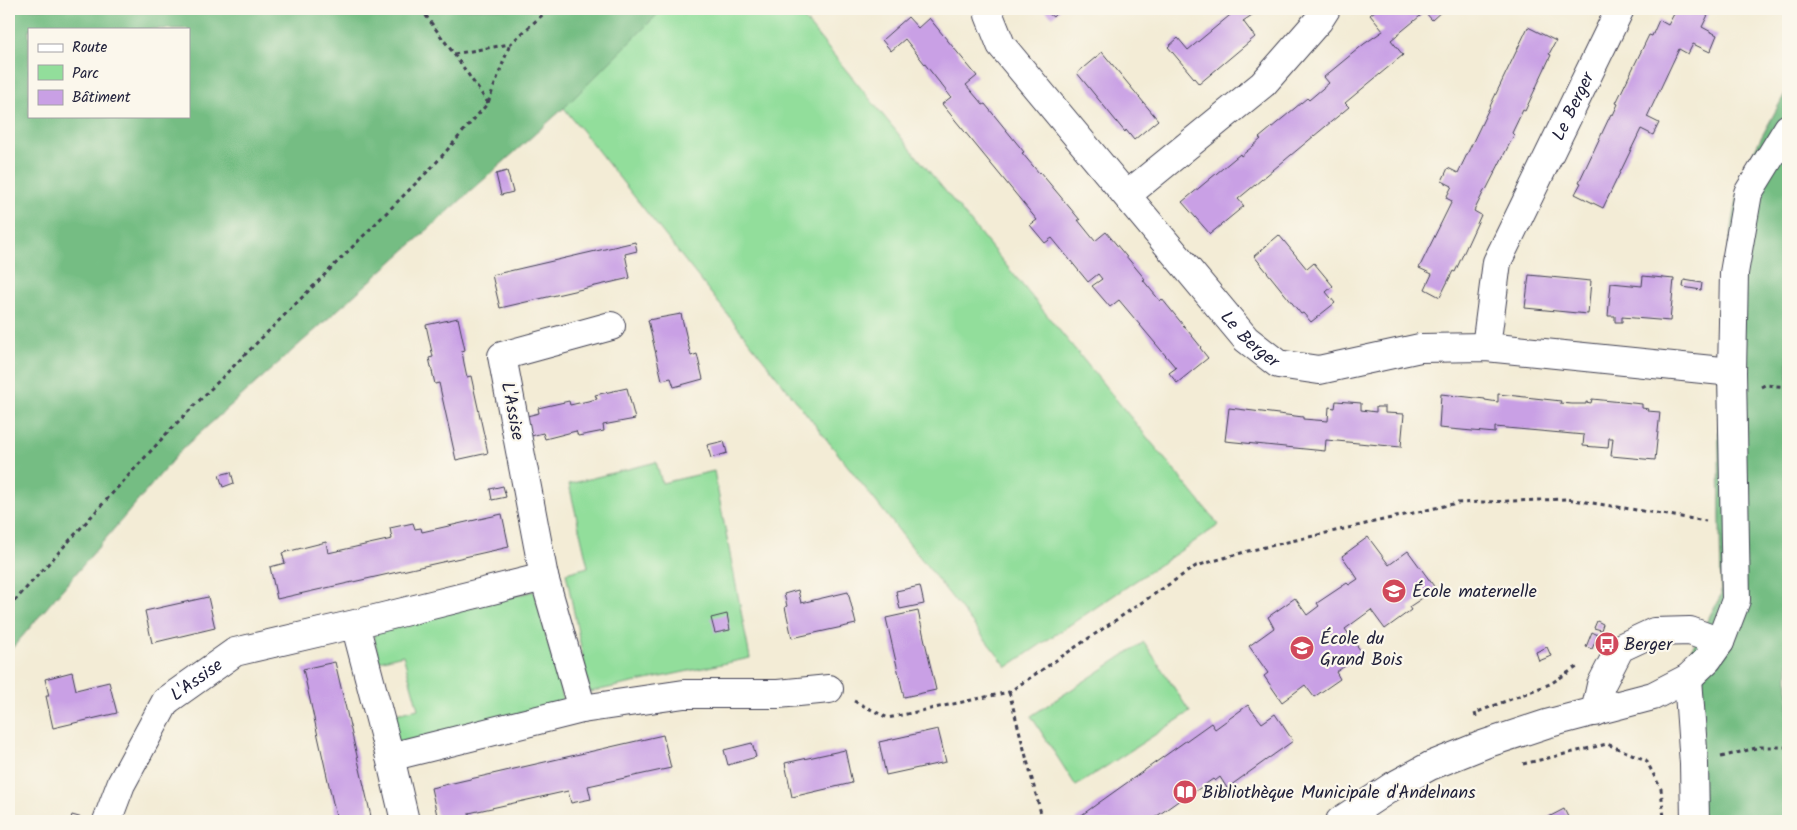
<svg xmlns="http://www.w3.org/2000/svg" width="1797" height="830" font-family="Kalam,sans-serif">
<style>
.green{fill:#92de9b;stroke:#5a806b}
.forest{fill:#75bd83;stroke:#4c705f;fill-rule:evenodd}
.building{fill:#c9a0e5}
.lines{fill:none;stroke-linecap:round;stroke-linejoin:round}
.minor-casing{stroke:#414052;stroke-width:30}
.path{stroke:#414052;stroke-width:3;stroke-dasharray:4 4;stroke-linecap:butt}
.minor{stroke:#fff;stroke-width:28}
.labels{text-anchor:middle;stroke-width:4.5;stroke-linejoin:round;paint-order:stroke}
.street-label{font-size:18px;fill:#22223b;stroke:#fbf7ec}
.poi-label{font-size:18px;fill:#22223b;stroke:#fbf7ec;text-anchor:start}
</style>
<rect width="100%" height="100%" fill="#fbf7ec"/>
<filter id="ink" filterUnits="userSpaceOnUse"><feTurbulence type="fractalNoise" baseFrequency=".02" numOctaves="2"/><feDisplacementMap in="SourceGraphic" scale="10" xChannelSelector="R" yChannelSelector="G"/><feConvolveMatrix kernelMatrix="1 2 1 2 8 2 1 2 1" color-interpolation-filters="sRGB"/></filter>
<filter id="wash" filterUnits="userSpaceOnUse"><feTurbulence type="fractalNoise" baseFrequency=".0096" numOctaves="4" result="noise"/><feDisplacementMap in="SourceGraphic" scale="20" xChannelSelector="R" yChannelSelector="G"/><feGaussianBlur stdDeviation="1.12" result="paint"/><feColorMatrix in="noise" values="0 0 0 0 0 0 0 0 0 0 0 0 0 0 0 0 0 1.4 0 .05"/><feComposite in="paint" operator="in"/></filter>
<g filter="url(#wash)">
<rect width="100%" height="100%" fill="#f3ecd6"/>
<path class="green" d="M663,9H796L1219,525L1007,667L564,108Z
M656,462L662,483L714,471L750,658L590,692L566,573L588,567L569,484Z
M534,591L564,702L397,743L390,715L418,709L403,655L379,661L373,632Z
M1144,642L1190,712L1076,786L1031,716Z"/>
<path class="forest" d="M9,9H663L564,108L182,449L9,652ZM29,29H189V116H29Z
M1788,88V821H1683L1686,659L1721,595L1717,315L1741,175Z"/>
<g id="blocks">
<path class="building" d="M1043,9H1060L1053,17Z
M1232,9H1261L1243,21L1255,37L1199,84L1168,47L1178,38L1188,50L1235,11Z
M1377,9H1442L1443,10L1432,20L1425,12L1391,40L1403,55L1345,103L1349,107L1238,199L1244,206L1210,234L1182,202L1240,154L1241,156L1252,147L1261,139L1259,138L1307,98L1309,100L1329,83L1324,77L1364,44L1383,31L1370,15Z
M1674,9H1711L1702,27L1717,35L1710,52L1693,44L1688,54L1679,49L1647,117L1659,123L1653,135L1641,129L1603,208L1575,194L1581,183L1579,182L1611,114L1613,115L1618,104L1616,103L1649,35L1652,36L1659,20L1668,25L1674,14L1672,13Z
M908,17L918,28L929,18L977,76L966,85L983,105L985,104L1024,152L1022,153L1039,173L1040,172L1080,220H1078L1095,241L1106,232L1145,279L1143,280L1160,301L1162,299L1201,347L1200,348L1208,358L1177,383L1169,373L1176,368L1119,300L1110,307L1092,286L1102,279L1098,274L1088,282L1052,238L1045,243L1030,225L1037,220L942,104L951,97L905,39L891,51L882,40Z
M1528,27L1556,41L1549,54L1551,55L1525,111L1523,110L1512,133L1514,135L1486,190L1485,189L1474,211L1481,215L1455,272L1453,271L1440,297L1425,289L1432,274L1419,268L1452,201L1446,198L1452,186L1442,181L1448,168L1458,173Z
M1102,52L1158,120L1134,140L1126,130L1125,132L1077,73Z
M507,171L513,192L501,195L496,174Z
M1279,235L1307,269L1314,263L1333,286L1326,292L1335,303L1311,322L1303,313L1301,314L1254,256Z
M635,242L637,251L625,254L630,278L500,308L492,275Z
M1529,275L1591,281L1588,314L1525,308Z
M1643,276L1674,279L1670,321L1622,317V322H1615V316H1608L1611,283L1642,286Z
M1684,280L1702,283L1701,290L1683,287Z
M681,314L691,356L697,354L703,379L674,387L671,378L662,380L648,320Z
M458,318L465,350L462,351L464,363L467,377L471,376L488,453L456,460L439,383L435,384L429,358L433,357L426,325Z
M627,388L635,419L603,425L604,431L578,436L576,431L545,439L543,433L527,437L523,417L539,413L538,408L569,401L570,405L597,399L595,395Z
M1441,394L1485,399V400L1498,402V394L1561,401L1560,403L1572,404H1586V402L1591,403L1592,399L1642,404V408L1648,409L1647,411L1660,412L1655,460L1611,456L1613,438H1609L1608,448L1583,446L1584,435L1495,427V433L1439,428Z
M1336,401L1361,403V410L1376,412V407H1385V413L1404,414L1401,447L1326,440L1325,451L1225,441L1229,408L1303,417V419L1328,421L1329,407L1335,408Z
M724,441L727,453L711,458L707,445Z
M231,472L234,483L223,487L219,475Z
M503,486L506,497L492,500L490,489Z
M502,514L509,547L277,599L270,567L285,563L282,553L326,542L328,553L392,539L390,528L413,523L415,529L421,528L422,532Z
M1368,537L1389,565L1408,551L1436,589L1409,607L1411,610L1385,629L1371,610L1345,629L1363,654L1336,672L1340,679L1314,697L1305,685L1282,702L1264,676L1268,673L1249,646L1274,628L1268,617L1295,598L1307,615L1319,606L1317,603L1347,583L1349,585L1358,579L1342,556Z
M920,586L924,604L900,609L896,591Z
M798,590L801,603L848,592L856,624L792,638L785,607L787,606L784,594Z
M208,597L215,628L152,643L145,611Z
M918,611L936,690L904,697L886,618Z
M727,614L730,630L715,633L711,618Z
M1597,621L1603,624L1601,630L1594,628Z
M1592,632L1598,635L1592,649L1586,647Z
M1547,647L1551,656L1539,661L1536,652Z
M335,662L365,790L372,821H337L303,669Z
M72,672L76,690L109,682L117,713L53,728L46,696H49L45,679Z
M1248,705L1262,723L1275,714L1293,741L1227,788L1220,777L1215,781L1213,779L1190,795L1192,797L1186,801L1184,797L1150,821H1077L1076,819L1211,723L1215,729Z
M938,729L946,762L886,775L879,742Z
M663,735L671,768L588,786L591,799L571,803L568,791L469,813L470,821L438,820L431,788Z
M752,743L756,757L728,765L724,750Z
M845,750L852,783L792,797L785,763Z
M1564,809L1570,821H1541Z
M72,815L86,819L85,821H70Z"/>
</g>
</g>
<g filter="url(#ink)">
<use href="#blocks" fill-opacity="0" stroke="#414052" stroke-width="1"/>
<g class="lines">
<defs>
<g id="minor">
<path id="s1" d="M990,9L989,15L1001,45L1246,339L1278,364L1319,370L1420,348L1486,347L1732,372"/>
<path d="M1127,195L1263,84L1319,20L1326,9"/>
<path id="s2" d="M1486,347L1497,262L1620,9"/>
<path d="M544,577L502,356L611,326"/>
<path d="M1688,678L1694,764L1695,821"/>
<path d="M582,709L684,694H778L829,689"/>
<path d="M1595,712L1601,685L1620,648L1654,632L1690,631L1720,642"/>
<path d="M390,757L405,821"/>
<path id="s3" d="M107,821L121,784L166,701L235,652L355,624L544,577L582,709L390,757L355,624"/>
<path d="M1340,821L1393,786L1430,766L1485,744L1546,724L1653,696L1688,678L1708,659L1720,642L1736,600L1732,372L1734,273L1748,193L1788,128"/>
</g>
</defs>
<use href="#minor" class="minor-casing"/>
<path class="path" d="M421,9L454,54L510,44L549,9
M454,54L488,103
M1761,387L1765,385L1788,387
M9,607L169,431L435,164L488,103L510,44
M1009,692L1043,821
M854,701L888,718L1009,692L1196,566L1248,551L1457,503L1567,499L1706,521
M1476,717L1475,713L1550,684L1577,667
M1721,757L1760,747H1788
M1523,764L1607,744L1646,760L1661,789L1664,818"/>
<use href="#minor" class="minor"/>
</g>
</g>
<defs>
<symbol id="school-disc" viewBox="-11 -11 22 22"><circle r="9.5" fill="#d1495b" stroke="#fbf7ec"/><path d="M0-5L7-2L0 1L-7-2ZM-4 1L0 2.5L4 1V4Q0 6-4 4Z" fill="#fff"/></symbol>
<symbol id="bus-disc" viewBox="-11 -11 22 22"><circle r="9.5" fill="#d1495b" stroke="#fbf7ec"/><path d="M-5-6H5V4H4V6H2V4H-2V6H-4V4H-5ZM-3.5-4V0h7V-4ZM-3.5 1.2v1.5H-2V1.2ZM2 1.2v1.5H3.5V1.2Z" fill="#fff"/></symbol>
<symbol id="library-disc" viewBox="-11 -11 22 22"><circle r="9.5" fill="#d1495b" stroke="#fbf7ec"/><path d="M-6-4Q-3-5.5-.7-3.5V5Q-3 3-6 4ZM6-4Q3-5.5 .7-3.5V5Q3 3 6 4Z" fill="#fff"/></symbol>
</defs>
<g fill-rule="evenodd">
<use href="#school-disc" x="1380" y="577" width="28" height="28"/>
<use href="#bus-disc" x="1593" y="630" width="28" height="28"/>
<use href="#school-disc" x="1288" y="634" width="28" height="28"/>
<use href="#library-disc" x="1171" y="778" width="28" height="28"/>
</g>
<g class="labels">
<g class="street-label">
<text dy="6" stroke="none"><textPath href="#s2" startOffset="259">Le Berger</textPath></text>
<text dy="6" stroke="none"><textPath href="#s1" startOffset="424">Le Berger</textPath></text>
<text transform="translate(513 411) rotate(79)" y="6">L'Assise</text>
<text dy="6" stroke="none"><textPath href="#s3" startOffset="171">L'Assise</textPath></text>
</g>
<g class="poi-label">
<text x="1412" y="597">École maternelle</text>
<text x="1320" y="644">École du<tspan x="1320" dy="21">Grand Bois</tspan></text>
<text x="1624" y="650">Berger</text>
<text x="1202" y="798">Bibliothèque Municipale d'Andelnans</text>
</g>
</g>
<rect width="1797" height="830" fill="none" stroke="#fbf7ec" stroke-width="30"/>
<rect x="28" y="28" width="162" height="90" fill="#fbf7ec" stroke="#a4a2a5"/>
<rect x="38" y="44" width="25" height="8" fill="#ffffff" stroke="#a4a2a5"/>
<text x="72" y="52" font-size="15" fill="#22223b">Route</text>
<rect x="38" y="65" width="25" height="15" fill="#92de9b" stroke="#a4a2a5"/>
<text x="72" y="78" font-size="15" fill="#22223b">Parc</text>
<rect x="38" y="90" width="25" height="15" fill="#c9a0e5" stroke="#a4a2a5"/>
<text x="72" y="102" font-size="15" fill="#22223b">Bâtiment</text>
</svg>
